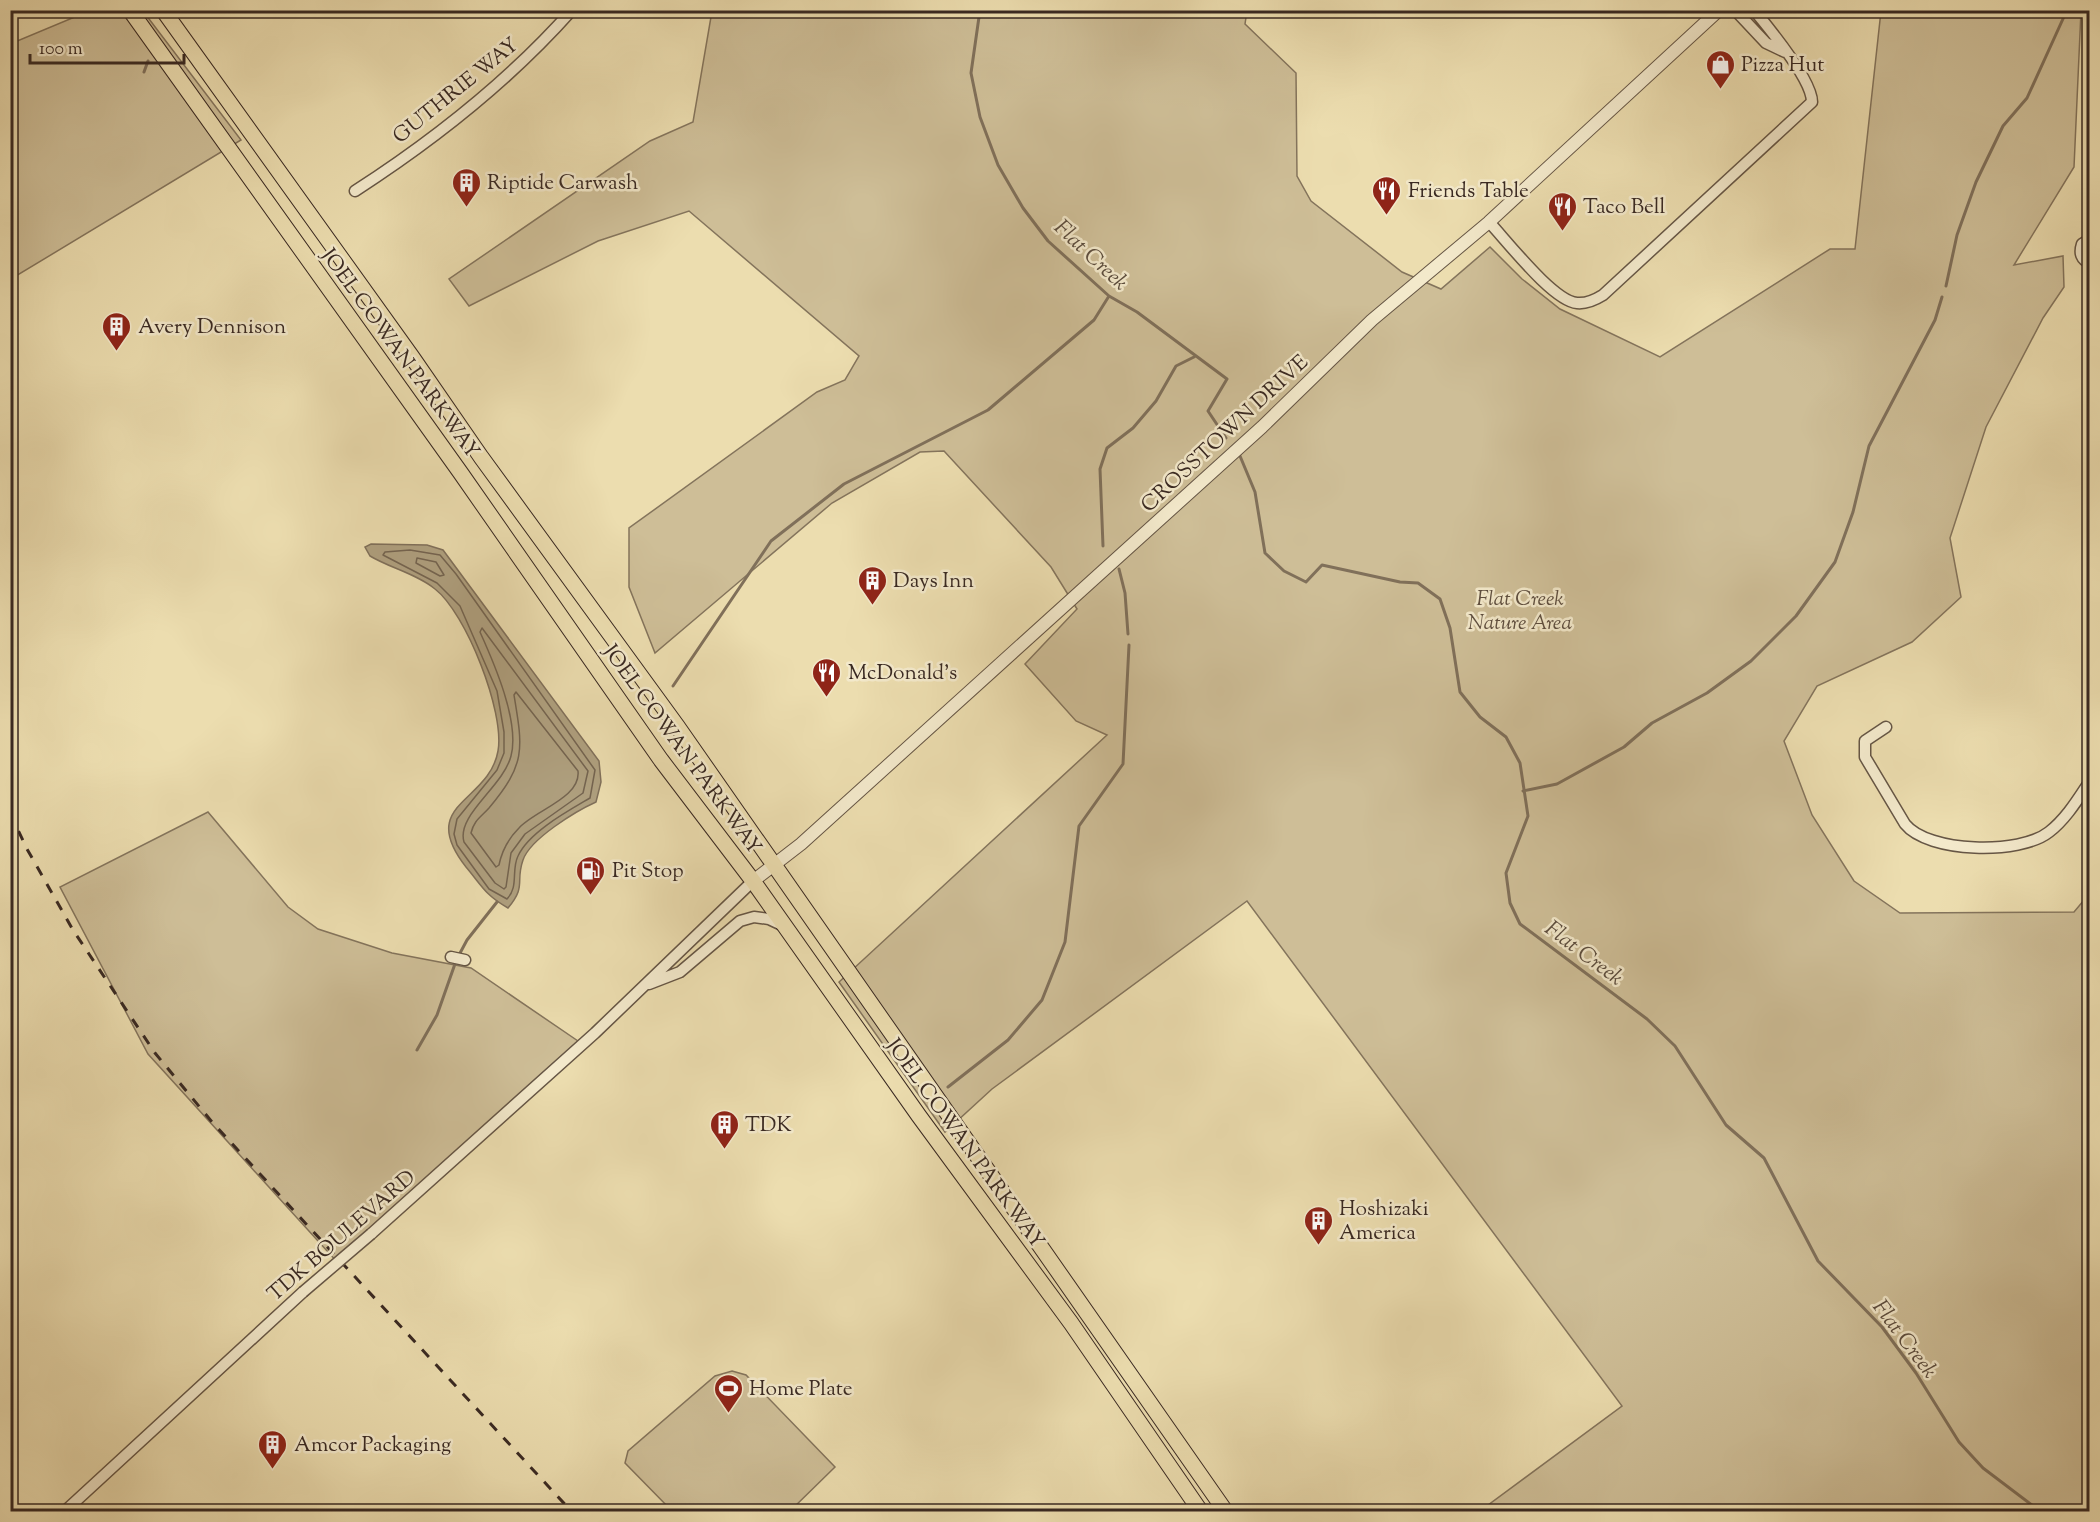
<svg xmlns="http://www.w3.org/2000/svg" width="2100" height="1522" font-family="'Sorts Mill Goudy',serif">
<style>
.green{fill:#cebe97;stroke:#84745c;stroke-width:1.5}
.water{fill:#afa07f;stroke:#80705a;stroke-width:1.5}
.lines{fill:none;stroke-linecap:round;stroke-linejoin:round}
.shore{stroke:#746450;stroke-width:1.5}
.stream{stroke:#80705a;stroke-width:3}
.minor-casing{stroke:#665645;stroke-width:13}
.tertiary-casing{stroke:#665645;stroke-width:14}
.primary-casing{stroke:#392922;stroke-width:17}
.minor{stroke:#f3e9cb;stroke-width:10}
.tertiary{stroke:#f3e9cb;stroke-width:12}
.primary{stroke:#ecddaf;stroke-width:15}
.rail{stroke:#392922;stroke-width:3;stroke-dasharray:10 10;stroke-linecap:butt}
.minor-bridge-casing{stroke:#665645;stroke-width:13;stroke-linecap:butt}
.minor-bridge{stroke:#f3e9cb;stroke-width:10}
.labels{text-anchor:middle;stroke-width:5;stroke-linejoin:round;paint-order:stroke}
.poi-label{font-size:21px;fill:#392922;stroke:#f3e9cb;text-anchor:start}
.street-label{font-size:21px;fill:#392922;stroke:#f3e9cb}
.park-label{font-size:21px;font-style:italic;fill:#5e4e3f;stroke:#f3e9cb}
.water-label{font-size:22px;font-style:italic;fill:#5c4d3e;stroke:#f3e9cb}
</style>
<rect width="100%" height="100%" fill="#ecddaf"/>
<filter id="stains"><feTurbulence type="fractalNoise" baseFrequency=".00333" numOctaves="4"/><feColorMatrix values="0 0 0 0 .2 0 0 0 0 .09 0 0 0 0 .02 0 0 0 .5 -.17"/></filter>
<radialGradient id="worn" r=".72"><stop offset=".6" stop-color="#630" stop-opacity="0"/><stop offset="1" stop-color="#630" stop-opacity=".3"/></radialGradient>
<path class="green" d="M89,11H143L241,140L11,279L10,44Z
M712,11H1247L1245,24L1296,73L1297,176L1311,201L1402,272L1441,289L1490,247L1522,279L1560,309L1660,357L1830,249H1855L1881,11H2081L2074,167L2014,265L2063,256L2064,287L2043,318L1986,427L1950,538L1961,597L1912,642L1817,686L1784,741L1812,815L1854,881L1900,913L2074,912L2089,894V1511H1480L1622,1406L1247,901L992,1089L945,1132L839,982L1107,735L1076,721L1025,664L1077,609L1051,567L944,451L920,452L832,503L655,653L629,587V528L817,392L845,380L859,356L689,211L598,241L469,306L449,279L650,141L693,122Z
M208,812L288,907L318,929L392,953L471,968L578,1041L338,1263L148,1054L60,887Z
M732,1371L746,1375L835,1467L790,1511H672L625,1463L628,1451L715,1376Z"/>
<path class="water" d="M371,544L427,545L443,550L599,761L601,782L596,802C576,811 530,839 523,860C515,883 527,885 508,908C485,895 482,886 466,867C416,803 489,803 498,751C505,712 466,613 435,589C417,574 390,568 370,556L365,547Z"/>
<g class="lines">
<path class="shore" d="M410,550L440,555L456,574L595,770L590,798C568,811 529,832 518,856C511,870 519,887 507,899L489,889L457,845L454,834L457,819L497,770L504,753V732L497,691L460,606L437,583L383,555L385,552Z
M417,558L436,562L444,575L440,576L416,563Z
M482,628L588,771L583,793L525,834L511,853L506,887L504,889L495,883L464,842C456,815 503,787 511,756C520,722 494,663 480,632Z
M516,692L578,771C581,798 535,810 519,828C508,839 502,850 499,865L496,867L471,833C474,820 481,817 489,808C526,764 523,749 514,695Z"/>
<path class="stream" d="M980,10L971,73L980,117L998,165L1023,208L1048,241L1109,296L1137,312L1227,379L1208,411L1226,438
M144,72L148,61
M1946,286L1957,235L1976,182L2003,126L2027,98L2067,10
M1240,456L1255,492L1265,553L1284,571L1306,582L1322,565L1400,582L1418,583L1440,599L1450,628L1460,692L1480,717L1506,737L1520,763L1528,816L1506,873L1510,903L1520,924L1647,1019L1675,1046L1726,1125L1764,1158L1818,1261L1882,1327L1916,1373L1959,1442L1983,1468L2041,1512
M1103,546L1100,469L1107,448L1133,428L1156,401L1176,366L1194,357
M1119,569L1125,593L1128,634
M673,686L771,541L844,484L988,410L1094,320L1109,296
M1523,791L1557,784L1624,747L1652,723L1707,693L1751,661L1796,616L1835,562L1853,512L1869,446L1935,320L1942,297
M459,955L467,940L497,902
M417,1050L437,1015L456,961
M948,1087L1008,1040L1042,1000L1065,942L1079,826L1123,764L1129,645"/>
<defs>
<path id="minor" d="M1735,10L1766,43L1785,52
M355,191C434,140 509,81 572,10
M1489,222C1507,241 1553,301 1577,303C1587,304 1595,300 1603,295L1812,102C1812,80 1769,28 1754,10
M2090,239L2082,244C2079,253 2081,260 2090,263
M1886,727L1865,741V757L1905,824C1928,853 2020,855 2049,832C2066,819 2078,799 2090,781
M451,957L465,960
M649,984L680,972L740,921L754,917L769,919L784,926
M371,1234L595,1033L753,881
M64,1512L303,1292"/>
<path id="tertiary" d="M753,881L801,844L1262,427L1372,320L1489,222L1719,10"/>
<path id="primary" d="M130,10L460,472L661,760L753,881L919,1116L1071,1323L1201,1512
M163,10L412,357L481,457L677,726L1226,1512"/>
</defs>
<use href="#minor" class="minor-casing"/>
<use href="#tertiary" class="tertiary-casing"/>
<use href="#primary" class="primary-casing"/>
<use href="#minor" class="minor"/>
<use href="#tertiary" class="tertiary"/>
<use href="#primary" class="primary"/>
<path class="rail" d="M10,813L27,849L73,930L155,1053L212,1122L572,1512"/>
<defs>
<path id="minor-bridge" d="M303,1292L371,1234"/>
</defs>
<use href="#minor-bridge" class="minor-bridge-casing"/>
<use href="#minor-bridge" class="minor-bridge"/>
</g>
<defs>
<symbol id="shop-pin" viewBox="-11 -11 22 30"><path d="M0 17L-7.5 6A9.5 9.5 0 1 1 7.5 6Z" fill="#8f2418" stroke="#f3e9cb"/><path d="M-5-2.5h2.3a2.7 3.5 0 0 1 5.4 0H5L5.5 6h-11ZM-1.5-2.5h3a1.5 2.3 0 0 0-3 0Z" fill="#fff"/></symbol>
<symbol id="building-pin" viewBox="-11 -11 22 30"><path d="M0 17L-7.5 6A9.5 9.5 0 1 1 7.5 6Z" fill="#8f2418" stroke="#f3e9cb"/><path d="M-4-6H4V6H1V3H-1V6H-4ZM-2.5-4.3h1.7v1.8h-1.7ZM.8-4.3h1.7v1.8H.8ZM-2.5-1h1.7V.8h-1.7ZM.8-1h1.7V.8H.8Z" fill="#fff"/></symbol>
<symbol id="restaurant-pin" viewBox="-11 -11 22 30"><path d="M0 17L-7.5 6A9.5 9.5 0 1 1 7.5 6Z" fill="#8f2418" stroke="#f3e9cb"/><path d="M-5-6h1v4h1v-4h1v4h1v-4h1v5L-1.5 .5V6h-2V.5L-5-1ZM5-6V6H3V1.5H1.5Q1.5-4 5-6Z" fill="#fff"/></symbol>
<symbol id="fuel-pin" viewBox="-11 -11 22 30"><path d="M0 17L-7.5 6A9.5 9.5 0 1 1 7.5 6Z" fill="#8f2418" stroke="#f3e9cb"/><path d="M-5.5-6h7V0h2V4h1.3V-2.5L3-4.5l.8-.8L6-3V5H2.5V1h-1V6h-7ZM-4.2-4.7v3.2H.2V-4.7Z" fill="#fff"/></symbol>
<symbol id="stadium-pin" viewBox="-11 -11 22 30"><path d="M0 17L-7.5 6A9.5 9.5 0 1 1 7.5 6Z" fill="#8f2418" stroke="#f3e9cb"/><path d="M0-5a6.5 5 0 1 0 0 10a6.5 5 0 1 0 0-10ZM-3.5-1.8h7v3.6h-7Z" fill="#fff"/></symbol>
</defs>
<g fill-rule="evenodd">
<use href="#shop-pin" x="1704" y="48" width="33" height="45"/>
<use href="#building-pin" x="450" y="166" width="33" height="45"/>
<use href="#restaurant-pin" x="1370" y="174" width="33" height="45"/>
<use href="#restaurant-pin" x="1546" y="190" width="33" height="45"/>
<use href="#building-pin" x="100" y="310" width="33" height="45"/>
<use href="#building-pin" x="856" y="564" width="33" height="45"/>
<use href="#restaurant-pin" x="810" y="656" width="33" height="45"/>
<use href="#fuel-pin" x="574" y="854" width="33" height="45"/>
<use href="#building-pin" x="708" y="1108" width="33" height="45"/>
<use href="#building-pin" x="1302" y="1204" width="33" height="45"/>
<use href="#stadium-pin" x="712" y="1372" width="33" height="45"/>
<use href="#building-pin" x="256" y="1428" width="33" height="45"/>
</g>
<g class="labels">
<g class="poi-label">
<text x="1741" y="71">Pizza Hut</text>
<text x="487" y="189">Riptide Carwash</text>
<text x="1408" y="197">Friends Table</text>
<text x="1583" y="213">Taco Bell</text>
<text x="138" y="333">Avery Dennison</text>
<text x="893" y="587">Days Inn</text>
<text x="848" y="679">McDonald's</text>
<text x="612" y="877">Pit Stop</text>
<text x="745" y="1131">TDK</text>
<text x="1339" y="1215">Hoshizaki<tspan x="1339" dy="24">America</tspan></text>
<text x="749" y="1395">Home Plate</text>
<text x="294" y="1451">Amcor Packaging</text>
</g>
<g class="street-label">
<text transform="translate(455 90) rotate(-39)" y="7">GUTHRIE WAY</text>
<text transform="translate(401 353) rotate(54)" y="7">JOEL COWAN PARKWAY</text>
<text transform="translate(1224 433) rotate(-43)" y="7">CROSSTOWN DRIVE</text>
<text transform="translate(683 749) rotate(54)" y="7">JOEL COWAN PARKWAY</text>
<text transform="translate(966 1143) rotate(54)" y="7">JOEL COWAN PARKWAY</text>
<text transform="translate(341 1235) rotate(-41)" y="7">TDK BOULEVARD</text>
</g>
<g class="park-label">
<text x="1520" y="605">Flat Creek<tspan x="1520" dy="24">Nature Area</tspan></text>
</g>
<g class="water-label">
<text transform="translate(1092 254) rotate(43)" y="8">Flat Creek</text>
<text transform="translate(1585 952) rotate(37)" y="8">Flat Creek</text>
<text transform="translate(1906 1338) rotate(53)" y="8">Flat Creek</text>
</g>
</g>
<rect width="2100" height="1522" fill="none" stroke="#ecddaf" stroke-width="36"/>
<rect x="12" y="12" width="2076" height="1498" fill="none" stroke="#392922" stroke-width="3"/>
<rect x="18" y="18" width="2064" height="1486" fill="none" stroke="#392922" stroke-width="1.5"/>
<path d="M30 54v9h154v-9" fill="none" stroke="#392922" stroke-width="3"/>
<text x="39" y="54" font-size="18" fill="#392922" stroke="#f3e9cb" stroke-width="4.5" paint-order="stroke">100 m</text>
<rect width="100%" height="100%" filter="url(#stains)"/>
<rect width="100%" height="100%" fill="url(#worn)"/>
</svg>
